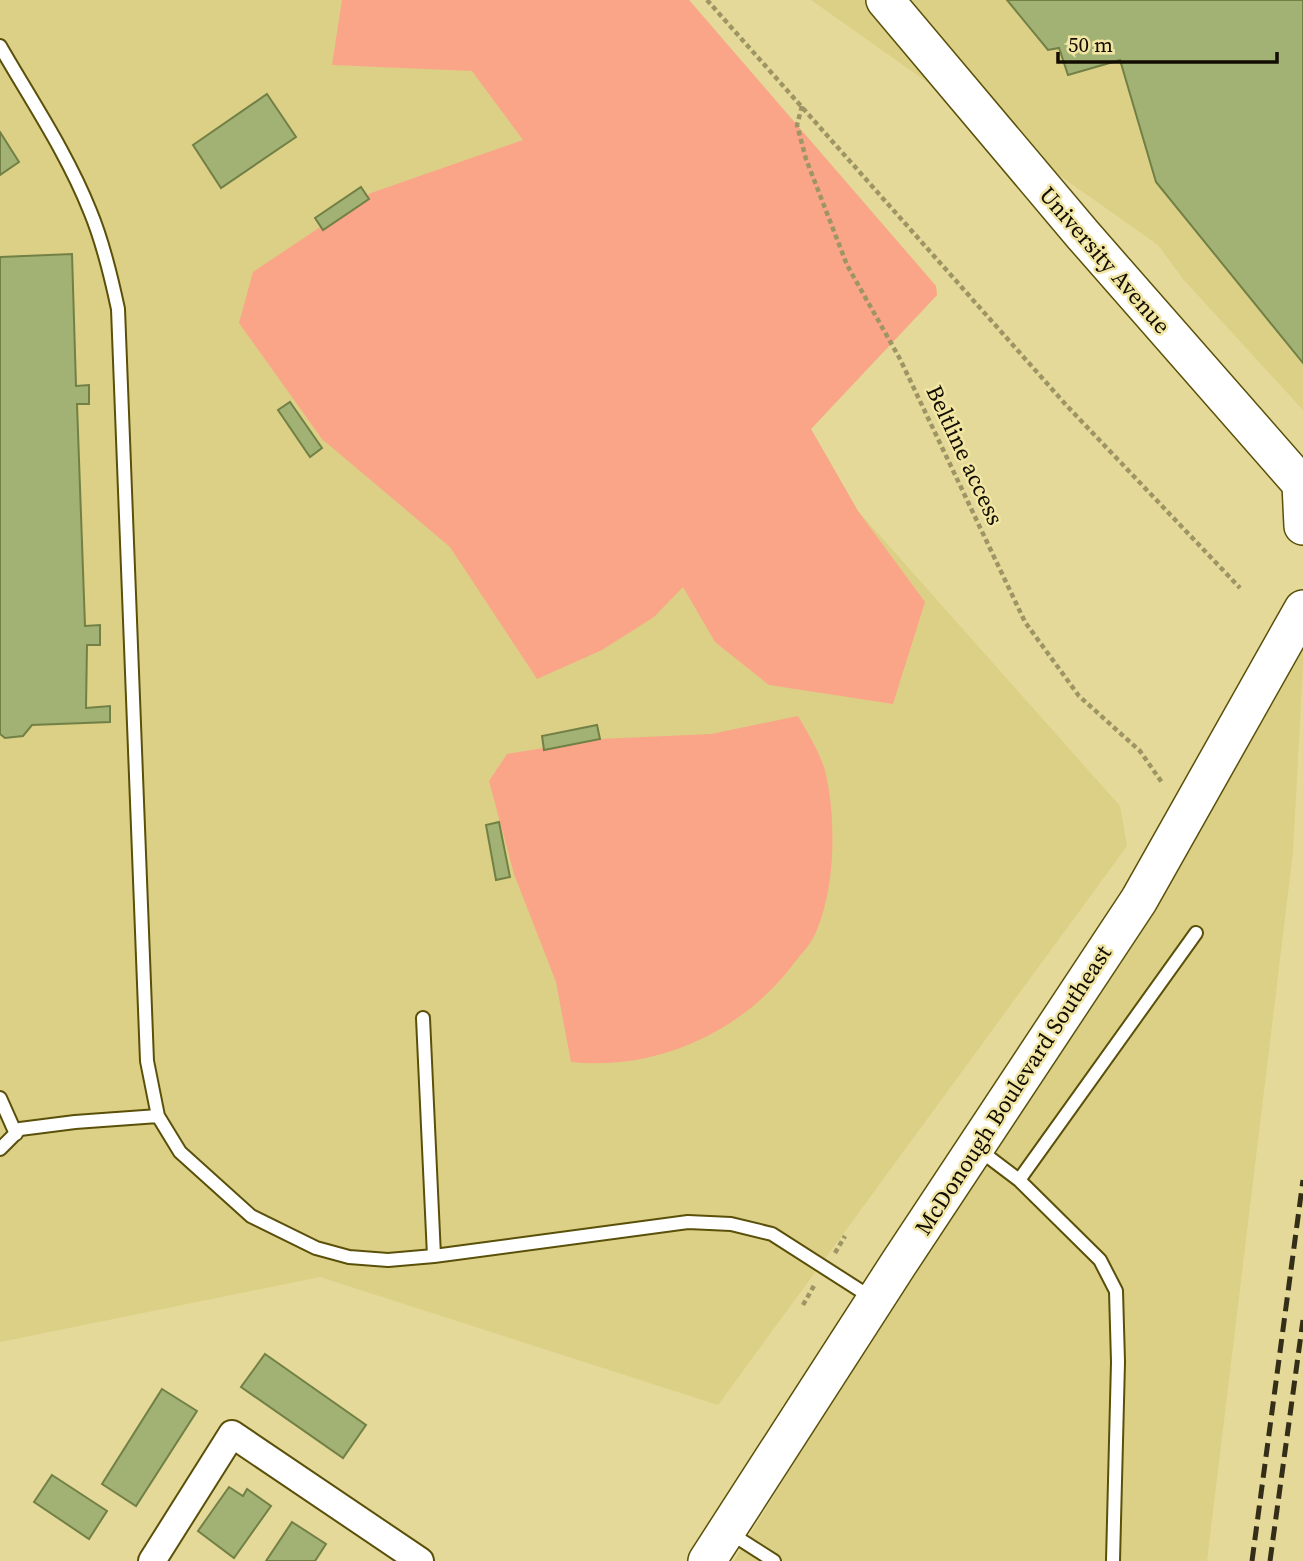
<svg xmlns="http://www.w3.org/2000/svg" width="1303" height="1561" font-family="'Source Serif 4',serif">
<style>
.built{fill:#dcd086}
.green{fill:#faa588}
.building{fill:#a2b174;stroke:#728045;stroke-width:2}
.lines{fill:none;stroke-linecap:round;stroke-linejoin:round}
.service-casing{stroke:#5a5009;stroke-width:16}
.minor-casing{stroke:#5a5009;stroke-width:30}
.secondary-casing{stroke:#5a5009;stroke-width:40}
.path{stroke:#9e9565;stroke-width:4.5;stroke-dasharray:5 3.5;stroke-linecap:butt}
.service{stroke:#fff;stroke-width:12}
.minor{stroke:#fff;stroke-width:26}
.secondary{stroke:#fff;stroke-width:37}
.rail{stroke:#342e19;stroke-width:5;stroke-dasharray:14 7;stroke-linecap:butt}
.labels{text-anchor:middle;stroke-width:5;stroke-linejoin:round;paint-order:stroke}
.street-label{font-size:23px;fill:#120d00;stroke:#f1e6a4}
</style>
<rect width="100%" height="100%" fill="#e4d998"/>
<path class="built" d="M0,0H689L936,286L937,295L811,429L858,511L1120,806L1127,846L718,1405L320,1277L0,1342Z
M811,0H1303V410L1183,279L1158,245Z
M1303,609V667L1293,852L1207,1561H734L1139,900Z"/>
<path class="green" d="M342,0H689L936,286L937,295L811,429L858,511L925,602L893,704L769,685L715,642L683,587L654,617L602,650L537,679L450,547L322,439L239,323L253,272L371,193L523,140L472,71L332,65Z
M798,716C809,735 823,757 827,779C836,825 835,889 816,932C812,943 802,953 795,962C743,1032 657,1071 571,1062L556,982L514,874L489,781L507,754L600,739L711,734Z"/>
<path class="building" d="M1007,0H1303V363L1156,182L1120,60L1068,75L1059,48L1048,50Z
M267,94L296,137L221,188L193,145Z
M0,132L19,162L0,175Z
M361,187L369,199L323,230L315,218Z
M72,254L76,386L89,385V404H77L85,626L100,625V645H87L86,708L110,706V722L32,725L23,736L5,738L0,734V257Z
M290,402L322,448L310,457L278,410Z
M597,725L600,739L544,750L542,736Z
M499,822L510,877L496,880L486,825Z
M265,1354L366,1425L343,1458L241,1387Z
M162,1389L197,1411L136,1506L102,1484Z
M52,1475L107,1511L89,1539L34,1502Z
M229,1487L243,1496L247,1489L271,1506L234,1558L198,1531Z
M292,1522L326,1544L315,1561H266Z"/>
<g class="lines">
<defs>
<path id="service" d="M0,46C31,100 67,153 90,211C103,242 111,276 118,309L147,1061L158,1116L180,1152L251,1216L316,1248L349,1257L388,1260L434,1256L688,1222L731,1224L772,1234L872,1298
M423,1018L434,1256
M0,1098L16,1134
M0,1149L20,1129L75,1122L158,1116
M978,1149L1019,1180L1100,1260L1116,1291L1118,1362L1113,1561
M1019,1180L1196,933
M730,1533L774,1561"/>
<path id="minor" d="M152,1561L232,1434L420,1561"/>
<path id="secondary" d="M885,0L1083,235L1303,486
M1301,484L1303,526
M707,1561L899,1263L1139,900L1303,609"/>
</defs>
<use href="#service" class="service-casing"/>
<use href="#minor" class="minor-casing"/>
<use href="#secondary" class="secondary-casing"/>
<path class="path" d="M707,0L1067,406L1240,588
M802,106L797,125L806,159L847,265L900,359L1025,622L1079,696L1140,751L1163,784
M835,1253L845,1236
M803,1305L815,1284"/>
<use href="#service" class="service"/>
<use href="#minor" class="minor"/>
<use href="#secondary" class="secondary"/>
<path class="rail" d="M1252,1561L1303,1180
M1270,1561L1303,1320"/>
</g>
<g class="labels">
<g class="street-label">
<text transform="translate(1105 260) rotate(49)" y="8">University Avenue</text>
<text transform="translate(965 455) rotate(65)" y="8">Beltline access</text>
<text transform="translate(1013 1090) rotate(-57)" y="8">McDonough Boulevard Southeast</text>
</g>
</g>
<path d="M1058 52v10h219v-10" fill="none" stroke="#120d00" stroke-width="3.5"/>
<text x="1068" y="52" font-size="21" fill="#120d00" stroke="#f1e6a4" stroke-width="5" paint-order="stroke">50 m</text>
</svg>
